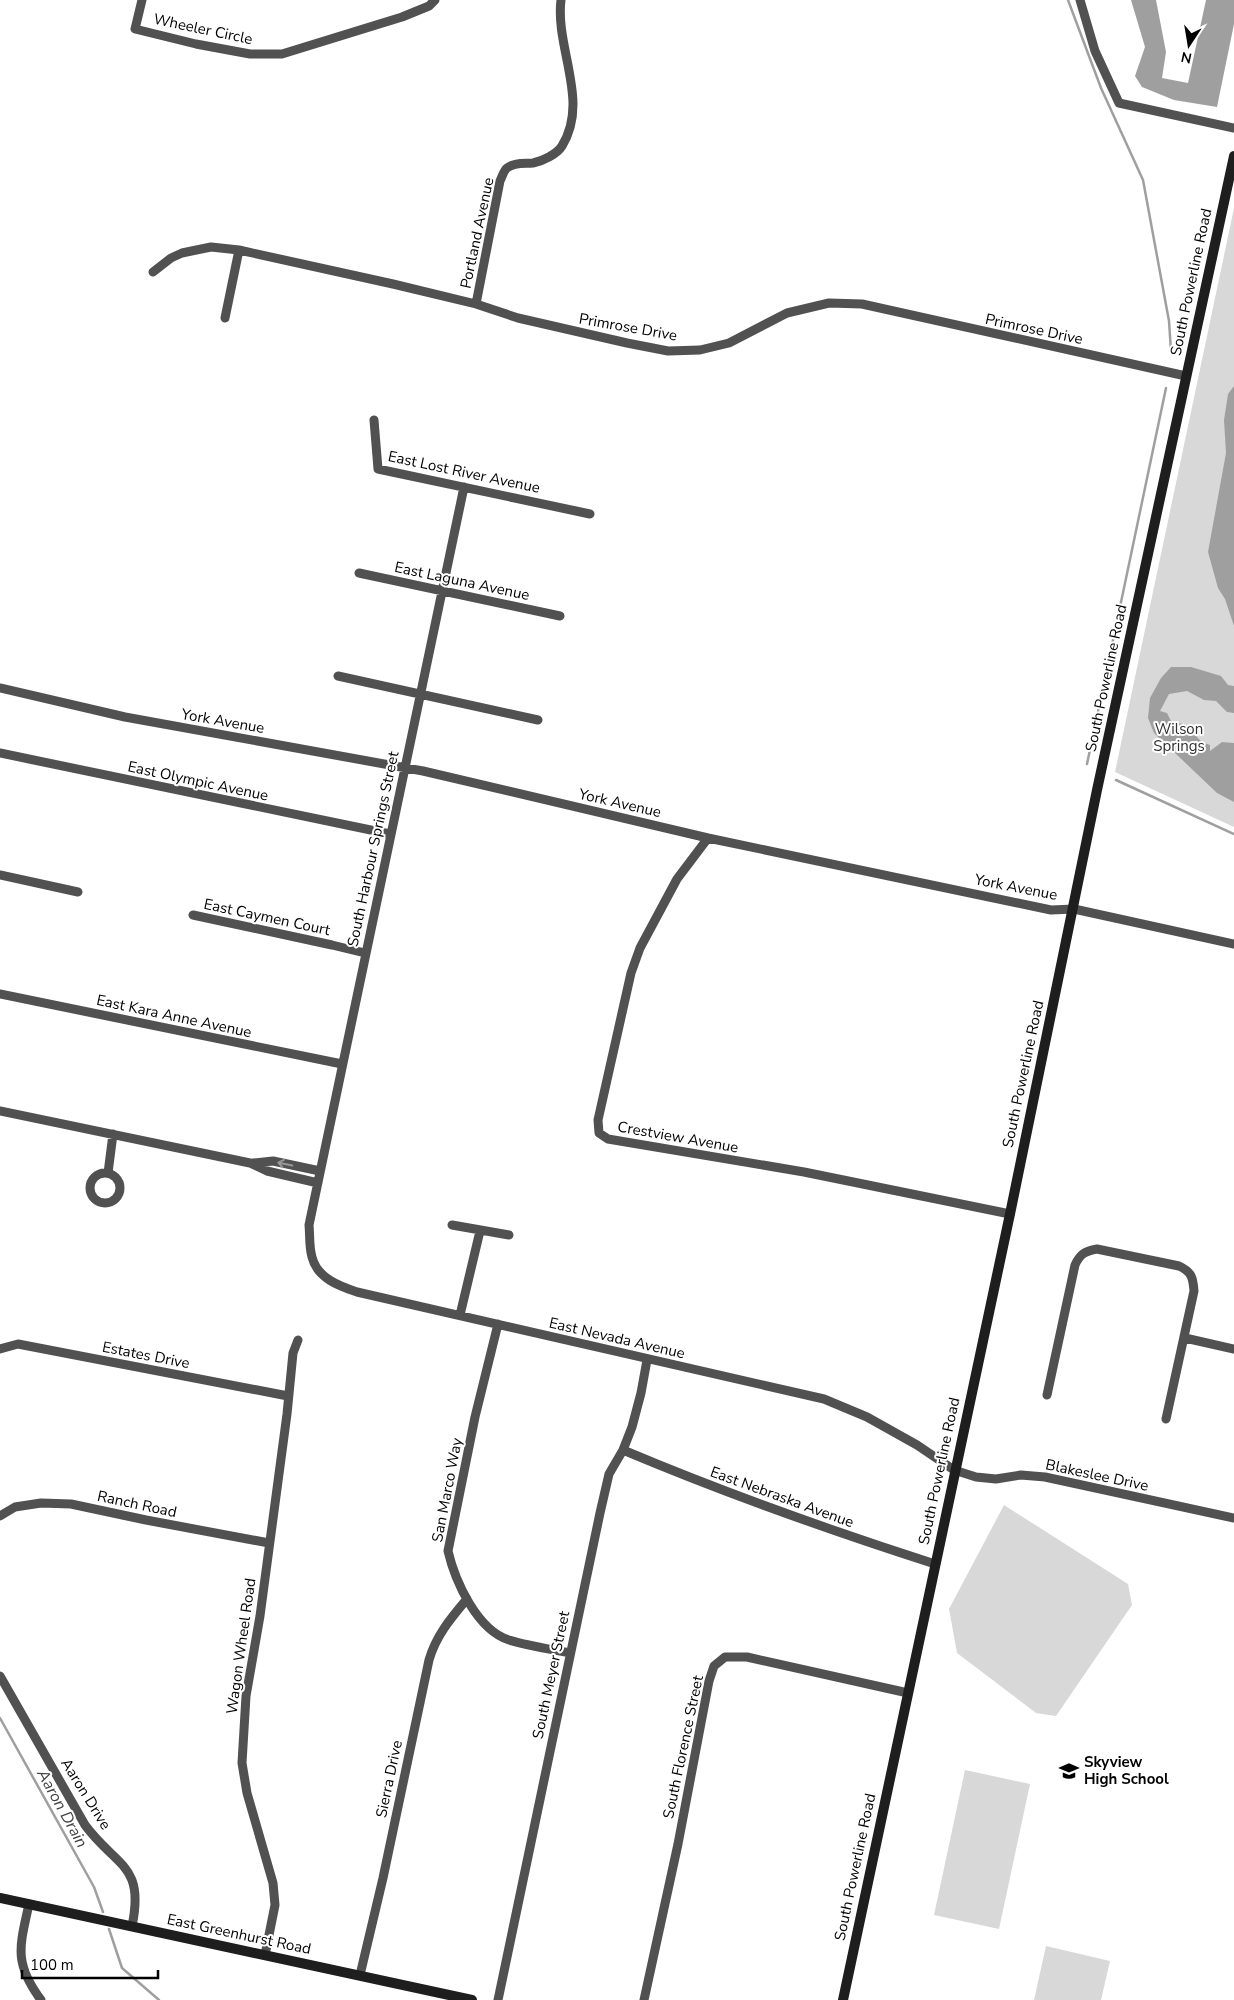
<svg xmlns="http://www.w3.org/2000/svg" width="1234" height="2000" font-family="'Nunito Sans',sans-serif">
<style>
.green{fill:#d8d8d8}
.water{fill:#9f9f9f}
.lines{fill:none;stroke-linecap:round;stroke-linejoin:round}
.stream{stroke:#9f9f9f;stroke-width:2.5}
.street{stroke:#515151;stroke-width:9}
.secondary{stroke:#1e1e1e;stroke-width:10}
.oneway{stroke:#979797}
.labels{text-anchor:middle;stroke-width:4;stroke-linejoin:round;paint-order:stroke}
.street-label{font-size:15px;fill:#000;stroke:#fff}
.park-label{font-size:15px;fill:#2f2f2f;stroke:#fff}
.poi-label{font-size:15px;font-weight:bold;fill:#000;stroke:#fff;text-anchor:start}
.water-label{font-size:16px;font-style:italic;fill:#404040;stroke:#fff}
</style>
<rect width="100%" height="100%" fill="#fff"/>
<path class="green" d="M1234,208V827L1115,772Z
M1004,1505L1128,1584L1132,1605L1056,1716L1036,1713L957,1653L949,1609Z
M965,1770L1030,1784L999,1929L934,1915Z
M1046,1946L1110,1961L1101,2000H1034Z"/>
<path class="water" d="M1131,0H1156L1166,52L1162,78L1188,83L1206,0H1234V24L1217,107L1174,100L1142,87L1135,76L1145,47Z
M1234,386V626L1225,599L1218,588L1208,552L1226,453L1224,420L1228,394Z
M1171,667H1191L1221,676L1228,685L1234,686V713L1227,712L1216,701L1204,700L1187,691L1169,694L1160,711L1167,713L1171,721L1190,726V730L1202,742L1210,745V751L1222,742L1234,743V802L1217,793L1154,733L1148,718L1150,698L1161,678Z"/>
<g class="lines">
<path class="stream" d="M1068,0L1101,88L1143,180L1169,321L1171,351
M1087,764L1166,388
M1116,780L1234,834
M0,1718L94,1887L103,1912
M109,1929L122,1968L159,2000"/>
<path class="street" d="M142,0L135,29L196,44L250,54H282L402,17L429,6L435,0
M1080,0L1095,51L1119,103L1234,128
M153,272L171,258L182,253L211,247L239,250L393,284L476,304L518,318L627,343L668,351L700,350L729,343L787,313L829,303L862,304L1186,376
M476,304L500,181C502,177 504,170 507,168C515,162 525,164 533,163C543,161 557,154 562,146C590,101 555,48 561,0
M225,318L239,250
M374,420L378,469L590,514
M464,487L309,1225C310,1235 309,1247 312,1257C317,1278 339,1286 357,1292L824,1399L867,1417L917,1445L954,1470L976,1477L996,1479L1021,1475L1045,1477L1234,1518
M359,573L560,616
M338,676L538,720
M0,688L125,717L423,771L708,838L1051,910L1074,909L1234,944
M0,753L390,834
M708,838L677,879L640,948L631,973L598,1120L599,1133L608,1139L804,1172L1010,1214
M0,875L78,892
M193,915L332,945L365,953
M0,994L342,1064
M0,1111L250,1163L267,1171L318,1183
M253,1163L273,1161L320,1171
M108,1173L113,1134
M90 1188a15 15 0 1 1 30 0a15 15 0 1 1-30 0Z
M452,1225L509,1235
M460,1315L480,1231
M498,1324L475,1417L448,1551C455,1581 477,1630 509,1640C529,1646 550,1649 570,1653
M1185,1338L1234,1349
M0,1349L18,1344L288,1396
M1047,1395L1075,1265C1080,1254 1085,1251 1097,1249L1179,1266C1192,1272 1193,1278 1194,1291L1166,1419
M623,1450C725,1493 829,1530 935,1564
M0,1516L15,1507L41,1503L71,1504L146,1520L269,1543
M0,1676L85,1825C116,1867 145,1864 132,1926
M29,1904C20,1946 13,1962 41,2000
M265,1955L275,1905L273,1883L247,1793L242,1763L246,1696L260,1616L287,1414L293,1353L298,1340
M360,1975L383,1878L429,1660C436,1636 450,1619 467,1599
M498,2000L600,1513L609,1474L623,1450L632,1427L641,1393L647,1360
M644,2000L678,1844L709,1681L714,1666L725,1657H747L908,1693"/>
<path class="secondary" d="M0,1898L472,2000
M843,2000L1010,1214L1097,790L1234,156"/>
</g>
<defs><path id="oneway-shaft" d="M-6 0H5M1.5-3L5.5 0L1.5 3" fill="none" stroke-width="1.6" stroke-linecap="round" stroke-linejoin="round" transform="scale(1.25)"/></defs>
<use class="oneway" href="#oneway-shaft" transform="translate(285 1164) rotate(-168)"/>
<defs>
<symbol id="school-bare" viewBox="-9 -9 18 18"><path d="M0-5L7-2L0 1L-7-2ZM-4 1L0 2.5L4 1V4Q0 6-4 4Z" fill="#000" stroke="#fff" stroke-width="2.5" paint-order="stroke"/></symbol>
</defs>
<g fill-rule="evenodd">
<use href="#school-bare" x="1055" y="1757" width="28" height="28"/>
</g>
<g class="labels">
<g class="street-label">
<text transform="translate(203 29) rotate(12)" y="5">Wheeler Circle</text>
<text transform="translate(477 233) rotate(-78)" y="5">Portland Avenue</text>
<text transform="translate(1191 282) rotate(-78)" y="5">South Powerline Road</text>
<text transform="translate(628 327) rotate(10)" y="5">Primrose Drive</text>
<text transform="translate(1034 329) rotate(12)" y="5">Primrose Drive</text>
<text transform="translate(464 472) rotate(12)" y="5">East Lost River Avenue</text>
<text transform="translate(462 581) rotate(12)" y="5">East Laguna Avenue</text>
<text transform="translate(1106 678) rotate(-78)" y="5">South Powerline Road</text>
<text transform="translate(223 721) rotate(10)" y="5">York Avenue</text>
<text transform="translate(198 781) rotate(12)" y="5">East Olympic Avenue</text>
<text transform="translate(620 803) rotate(13)" y="5">York Avenue</text>
<text transform="translate(373 849) rotate(-78)" y="5">South Harbour Springs Street</text>
<text transform="translate(1016 887) rotate(11)" y="5">York Avenue</text>
<text transform="translate(267 917) rotate(12)" y="5">East Caymen Court</text>
<text transform="translate(174 1016) rotate(12)" y="5">East Kara Anne Avenue</text>
<text transform="translate(1023 1074) rotate(-78)" y="5">South Powerline Road</text>
<text transform="translate(678 1137) rotate(10)" y="5">Crestview Avenue</text>
<text transform="translate(617 1338) rotate(13)" y="5">East Nevada Avenue</text>
<text transform="translate(146 1355) rotate(11)" y="5">Estates Drive</text>
<text transform="translate(939 1471) rotate(-78)" y="5">South Powerline Road</text>
<text transform="translate(1097 1475) rotate(12)" y="5">Blakeslee Drive</text>
<text transform="translate(447 1490) rotate(-79)" y="5">San Marco Way</text>
<text transform="translate(782 1497) rotate(20)" y="5">East Nebraska Avenue</text>
<text transform="translate(137 1504) rotate(12)" y="5">Ranch Road</text>
<text transform="translate(241 1646) rotate(-82)" y="5">Wagon Wheel Road</text>
<text transform="translate(551 1675) rotate(-78)" y="5">South Meyer Street</text>
<text transform="translate(683 1747) rotate(-78)" y="5">South Florence Street</text>
<text transform="translate(389 1779) rotate(-78)" y="5">Sierra Drive</text>
<text transform="translate(86 1794) rotate(58)" y="5">Aaron Drive</text>
<text transform="translate(855 1867) rotate(-78)" y="5">South Powerline Road</text>
<text transform="translate(239 1934) rotate(12)" y="5">East Greenhurst Road</text>
</g>
<g class="park-label">
<text x="1179" y="734">Wilson<tspan x="1179" dy="17">Springs</tspan></text>
</g>
<g class="poi-label">
<text x="1084" y="1767">Skyview<tspan x="1084" dy="17">High School</tspan></text>
</g>
<g class="water-label">
<text transform="translate(63 1808) rotate(61)" y="6">Aaron Drain</text>
</g>
</g>
<g transform="translate(1189 45) rotate(192)" stroke="#ffffff" stroke-width="4" paint-order="stroke">
<path d="M0-4L9 19L0 12L-9 19Z" fill="#000000"/>
<text y="-8" font-size="14" font-weight="bold" text-anchor="middle" fill="#000000">N</text>
</g>
<path d="M22 1970v8h136v-8" fill="none" stroke="#000000" stroke-width="2.5"/>
<text x="30" y="1970" font-size="15" fill="#000000" stroke="#ffffff" stroke-width="4" paint-order="stroke">100 m</text>
</svg>
